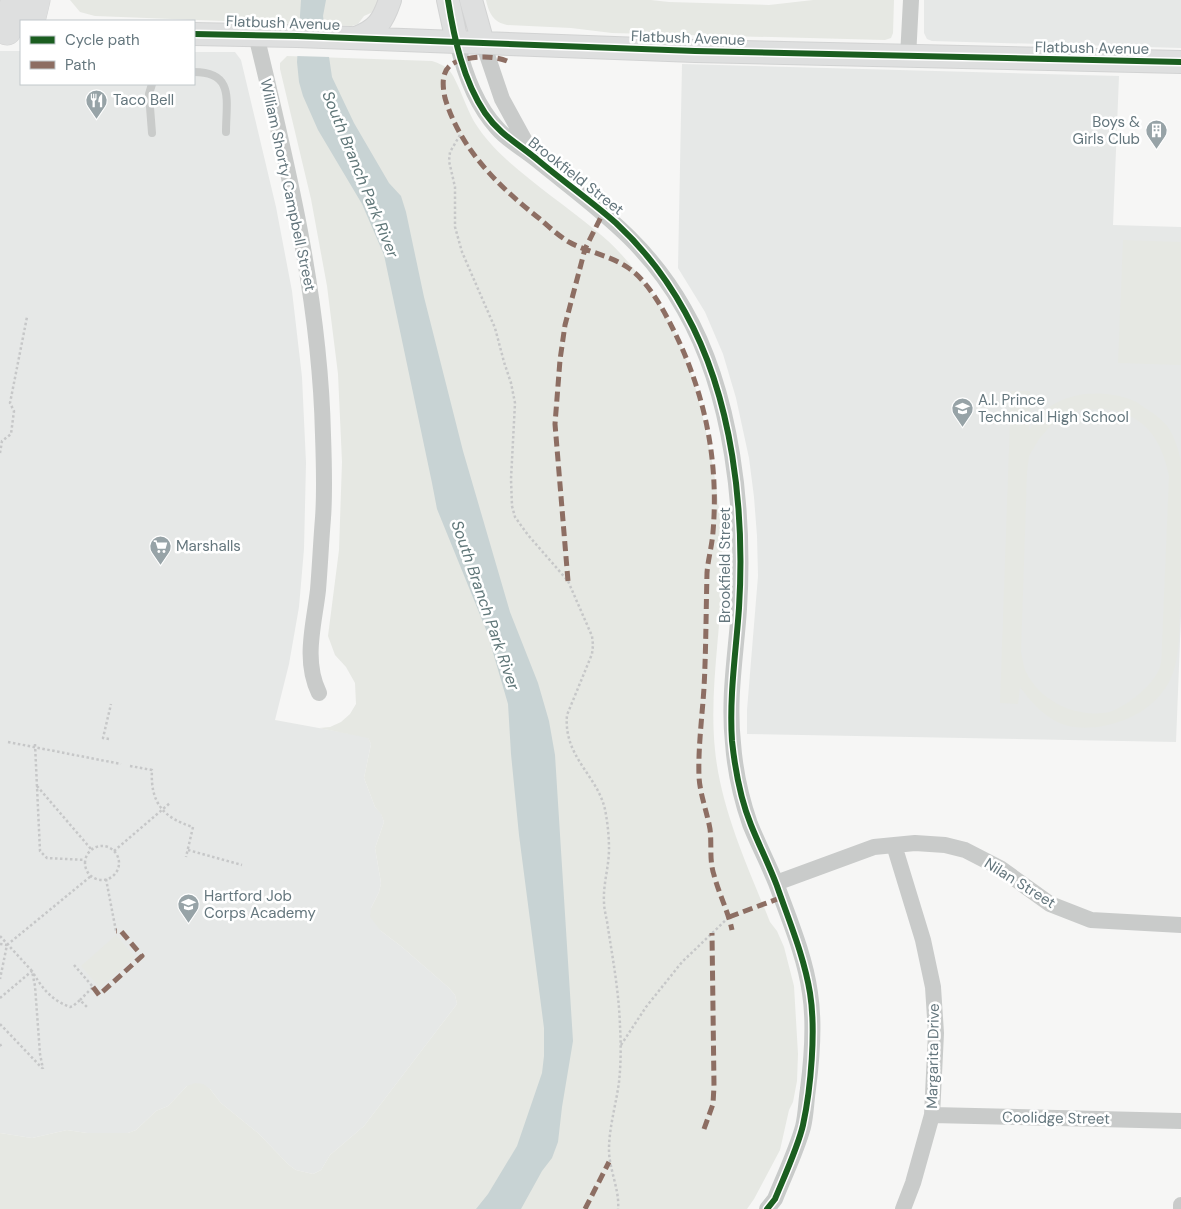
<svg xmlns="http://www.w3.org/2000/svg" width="1181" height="1209" font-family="'DM Sans',sans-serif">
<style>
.built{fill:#e6e8e7}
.green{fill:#e6e8e3;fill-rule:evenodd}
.water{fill:#c8d3d4}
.pier{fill:#f6f6f5}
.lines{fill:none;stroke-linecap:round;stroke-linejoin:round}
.secondary-casing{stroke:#d2d3d3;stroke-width:24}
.highway-casing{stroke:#d2d3d3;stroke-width:29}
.path{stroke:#c6c7c8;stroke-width:2.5;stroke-dasharray:2.5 2.5;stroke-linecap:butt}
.lane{stroke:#c9cbca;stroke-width:8}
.street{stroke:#c9cbca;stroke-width:16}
.secondary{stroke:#dedfdf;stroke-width:22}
.highway{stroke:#dedfdf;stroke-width:28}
.quiet{stroke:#8d6e63;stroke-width:5;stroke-dasharray:10 5;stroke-linecap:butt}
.cycleway-casing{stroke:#fff;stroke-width:9}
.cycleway{stroke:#1b5e20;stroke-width:6}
.labels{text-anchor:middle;stroke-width:5;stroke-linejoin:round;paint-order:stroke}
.street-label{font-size:15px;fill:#64767d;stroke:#fff}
.poi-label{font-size:15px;fill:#64767d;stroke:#fff;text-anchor:start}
.water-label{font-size:16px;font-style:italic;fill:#5f7678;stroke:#fff}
</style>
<rect width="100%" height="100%" fill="#f6f6f5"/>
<path class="built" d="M924,0H1181V48L932,41L927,39L924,33Z
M0,51H21V84H194V52H235L241,60L276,207L292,291L302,377L306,463L304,549L299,607L289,664L275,720L368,737L371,744L364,778L375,807L381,813L384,822L375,848L381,883L379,892L371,908L381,931L402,947L449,988L455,995L457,1004L364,1126L330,1155L321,1170L313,1174L296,1170L289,1165L258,1133L221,1103L210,1089L187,1086L168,1106L156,1111L136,1130L128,1133H87L67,1130L32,1138L0,1133Z
M682,64L1119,76L1113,225L1181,227V616L1176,742L747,734V710L758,576L757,536L754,497L749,458L736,398L723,354L705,312L678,268Z"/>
<path class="green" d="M70,0H380L373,12L364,16L358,24L352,26L95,16L80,12Z
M486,0H651L669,2L769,5L813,0H894L893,33L891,38L885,40L612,33L571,28L507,25C493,22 489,13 486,0Z
M287,56L432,61C438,63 444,65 449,70C457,79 467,110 475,123C483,136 495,149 507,160C535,185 566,206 595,230C617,247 635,269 651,292C681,332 695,379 705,427C716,476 723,524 722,573C721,632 709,691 715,750C721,810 748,867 770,922L777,931L784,947L794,986L798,1054L797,1081L793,1102L789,1110L780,1150L754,1199L747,1209H0V1133L32,1138L67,1130L87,1133H128L136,1130L156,1111L168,1106L187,1086L195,1083L203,1084L210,1089L221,1103L258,1133L289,1165L296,1170L313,1174L321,1170L330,1155L364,1126L457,1004L455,995L449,988L402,947L381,931L370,917L371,908L379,892L381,883L375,848L384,822L381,814L375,807L364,778L371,744L368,738L319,728L330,727L341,722L350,714L356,704L355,683L346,667L335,655L328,636L339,550L342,462L338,374L327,286L311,199L280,69V63Z
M1123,240L1181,242V365L1118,363Z
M1011,391H1030L1029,430C1034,425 1038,417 1043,412C1066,391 1104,389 1132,400C1138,402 1143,407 1148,410C1155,414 1163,421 1168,427C1174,436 1180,453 1181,463C1181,483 1181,503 1181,523C1181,550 1180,576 1180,603C1179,629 1181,661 1168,684C1154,708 1129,721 1103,726C1063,733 1043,718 1020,687L1018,704L1000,703ZM1102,409C1110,410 1119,410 1126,414C1153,426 1163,448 1169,476L1162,644C1162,651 1162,660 1160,667C1156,678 1147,687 1139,694C1131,701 1119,709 1109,712C1076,719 1036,700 1024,667C1023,662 1022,656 1021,652L1027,472L1029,456L1039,439L1054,422L1079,410Z
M116,935L135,957L100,988L81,966Z"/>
<path class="water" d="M301,0H326L323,16L332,77L354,123L389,183L401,196L406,212L424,297L463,451L510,612L538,683L549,721L555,755L573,1041L562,1107L558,1142L552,1158L542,1171L521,1209H476L488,1194L517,1146L542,1073L544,1056V1028L519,835L511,754L508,704L487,632L437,509L432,483L384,255L362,204L318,130L303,96L299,82L297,62Z"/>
<path class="pier" d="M297,20L326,21L330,57L296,56Z"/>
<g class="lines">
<defs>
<path id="secondary" d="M448,0L457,42
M471,0L483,43
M194,34L297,36L695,51L1181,62
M356,38C377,30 383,21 390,0"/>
<path id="highway" d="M31,21L36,0
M7,31L15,0"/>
</defs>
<use href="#secondary" class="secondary-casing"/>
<use href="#highway" class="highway-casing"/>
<path class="path" d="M460,135L450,152L449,161L455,187V227L462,252L495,328L504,362L511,383L515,403L511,479L512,506L515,517L528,535L568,581L592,636L593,645L592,654L567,715C563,759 601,777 606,815C608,826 609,838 609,849C609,867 603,884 604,902C604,910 607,919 608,928C613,960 619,993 620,1026C621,1044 621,1064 619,1082C616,1105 609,1127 609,1150C609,1169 620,1191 618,1209
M0,453L2,441L11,434L14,411L10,403L27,317
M109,739L103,738L111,704
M8,742L121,764
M35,744L40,851L47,858L85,860
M130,766L152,770C150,802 163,818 193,827L186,857
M37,786L91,849
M85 863a17 17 0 1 1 34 0a17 17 0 1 1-34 0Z
M188,850L242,865
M114,851L170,803
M106,879L116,931
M0,936L32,971L35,986L40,1054L43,1069
M0,944L7,945L0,979
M7,945L91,876
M74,965L93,987L80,1000
M0,998L32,971C42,988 51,1000 70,1007L73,1006L80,1000L88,1008
M0,1024L42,1068
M0,1044L2,1048
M621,1045L646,1007L682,962L729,917"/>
<path class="lane" d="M194,72C235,72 226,101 226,132
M152,133L149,94L152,84"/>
<path class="street" d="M256,35C288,167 320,299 323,435C324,463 325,491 323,518C321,542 320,566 318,590C314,625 303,660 319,693
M457,42C464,72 475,104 497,128C508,141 524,149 537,160C596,208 646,241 684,309C733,394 745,513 739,609C736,654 728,698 733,743C735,771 741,798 750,824C758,844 768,863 776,883C789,919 805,956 810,993C815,1025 812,1058 808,1089C806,1102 806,1115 803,1127C796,1152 784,1176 775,1199L767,1209
M483,43L502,99L531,152
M908,57L911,0
M894,845L923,940L933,987L936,1033L932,1115L913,1183L903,1209
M776,883L874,847L915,843L945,845L965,850L1000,868L1050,904L1091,920L1181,925
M932,1115L1181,1121
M1181,1209V1205"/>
<use href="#secondary" class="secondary"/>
<use href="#highway" class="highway"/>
<path class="quiet" d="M507,61C493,55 471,56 456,62C441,68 442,84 445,98C460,149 499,187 540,219C549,227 559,236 569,242C587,252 609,255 627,267C647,280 662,307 673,329C705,393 719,461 713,532C712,546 708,559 707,573C706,612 706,650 704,688C702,718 698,748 699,777C700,794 707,812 710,829C712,844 709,860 714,875C719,894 728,911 732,930
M568,581L555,424L560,360L565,325L585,249L603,213
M729,917L780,898
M93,987L99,995L142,956L121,931H116
M704,1129L713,1104L714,1086L712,933
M585,1209L609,1162"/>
<defs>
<path id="cycleway" d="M448,0C454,38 463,80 485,113C500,135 519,144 539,161C564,182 591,201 616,223C644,249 667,279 685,312C733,398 745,511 739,608C736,652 729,696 732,741C735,769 740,798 751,825C759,845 769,865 777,886C789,921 804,956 810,993C816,1030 811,1088 803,1125C798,1147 784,1177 775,1199L767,1209
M194,34L297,36L695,51L1181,62"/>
</defs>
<use href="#cycleway" class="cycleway-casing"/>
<use href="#cycleway" class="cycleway"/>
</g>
<defs>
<symbol id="restaurant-pin" viewBox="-11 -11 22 30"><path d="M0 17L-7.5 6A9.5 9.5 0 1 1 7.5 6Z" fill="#97a3a7" stroke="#fff"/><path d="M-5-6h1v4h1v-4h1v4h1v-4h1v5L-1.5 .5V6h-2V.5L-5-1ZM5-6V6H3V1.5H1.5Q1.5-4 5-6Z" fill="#fff"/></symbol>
<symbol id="building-pin" viewBox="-11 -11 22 30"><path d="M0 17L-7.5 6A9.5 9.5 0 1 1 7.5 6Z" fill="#97a3a7" stroke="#fff"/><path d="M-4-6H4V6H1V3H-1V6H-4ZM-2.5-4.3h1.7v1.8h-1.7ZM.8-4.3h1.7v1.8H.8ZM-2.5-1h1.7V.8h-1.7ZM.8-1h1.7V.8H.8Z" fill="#fff"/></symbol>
<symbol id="school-pin" viewBox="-11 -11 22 30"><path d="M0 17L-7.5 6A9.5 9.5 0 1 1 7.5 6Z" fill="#97a3a7" stroke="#fff"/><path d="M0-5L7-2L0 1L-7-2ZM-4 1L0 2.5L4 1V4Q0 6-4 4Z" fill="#fff"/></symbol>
<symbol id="supermarket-pin" viewBox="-11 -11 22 30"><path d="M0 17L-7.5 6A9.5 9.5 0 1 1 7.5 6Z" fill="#97a3a7" stroke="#fff"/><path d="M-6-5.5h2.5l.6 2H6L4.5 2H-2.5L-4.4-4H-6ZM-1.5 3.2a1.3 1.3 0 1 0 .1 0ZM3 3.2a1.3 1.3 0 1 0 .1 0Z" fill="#fff"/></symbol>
</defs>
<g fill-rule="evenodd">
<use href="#restaurant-pin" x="84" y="88" width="25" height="34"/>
<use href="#building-pin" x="1144" y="118" width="25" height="34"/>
<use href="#school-pin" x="950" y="396" width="25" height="34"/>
<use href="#supermarket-pin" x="148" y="534" width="25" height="34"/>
<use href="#school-pin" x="176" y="892" width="25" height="34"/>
</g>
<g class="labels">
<g class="street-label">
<text transform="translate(283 23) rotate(2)" y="5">Flatbush Avenue</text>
<text transform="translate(688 38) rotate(2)" y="5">Flatbush Avenue</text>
<text transform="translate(1092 48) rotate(1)" y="5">Flatbush Avenue</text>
<text transform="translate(576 176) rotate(38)" y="5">Brookfield Street</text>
<text transform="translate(288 185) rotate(78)" y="5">William Shorty Campbell Street</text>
<text transform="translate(725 565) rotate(-90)" y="5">Brookfield Street</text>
<text transform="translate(1020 883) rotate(32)" y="5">Nilan Street</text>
<text transform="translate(933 1056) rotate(-89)" y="5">Margarita Drive</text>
<text transform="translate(1056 1118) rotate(1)" y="5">Coolidge Street</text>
</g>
<g class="poi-label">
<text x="113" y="105">Taco Bell</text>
<text x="1140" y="127" text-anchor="end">Boys &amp;<tspan x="1140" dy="17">Girls Club</tspan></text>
<text x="978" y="405">A.I. Prince<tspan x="978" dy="17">Technical High School</tspan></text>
<text x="176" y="551">Marshalls</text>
<text x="204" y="901">Hartford Job<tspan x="204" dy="17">Corps Academy</tspan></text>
</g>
<g class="water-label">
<text transform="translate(361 174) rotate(68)" y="6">South Branch Park River</text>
<text transform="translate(486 605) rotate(71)" y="6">South Branch Park River</text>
</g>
</g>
<rect x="20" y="20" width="175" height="65" fill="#ffffff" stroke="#c1c8cb"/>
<rect x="30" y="36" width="25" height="8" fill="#1b5e20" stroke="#c1c8cb"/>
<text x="65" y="45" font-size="15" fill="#64767d">Cycle path</text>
<rect x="30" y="61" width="25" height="8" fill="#8d6e63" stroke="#c1c8cb"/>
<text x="65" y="70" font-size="15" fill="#64767d">Path</text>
</svg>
